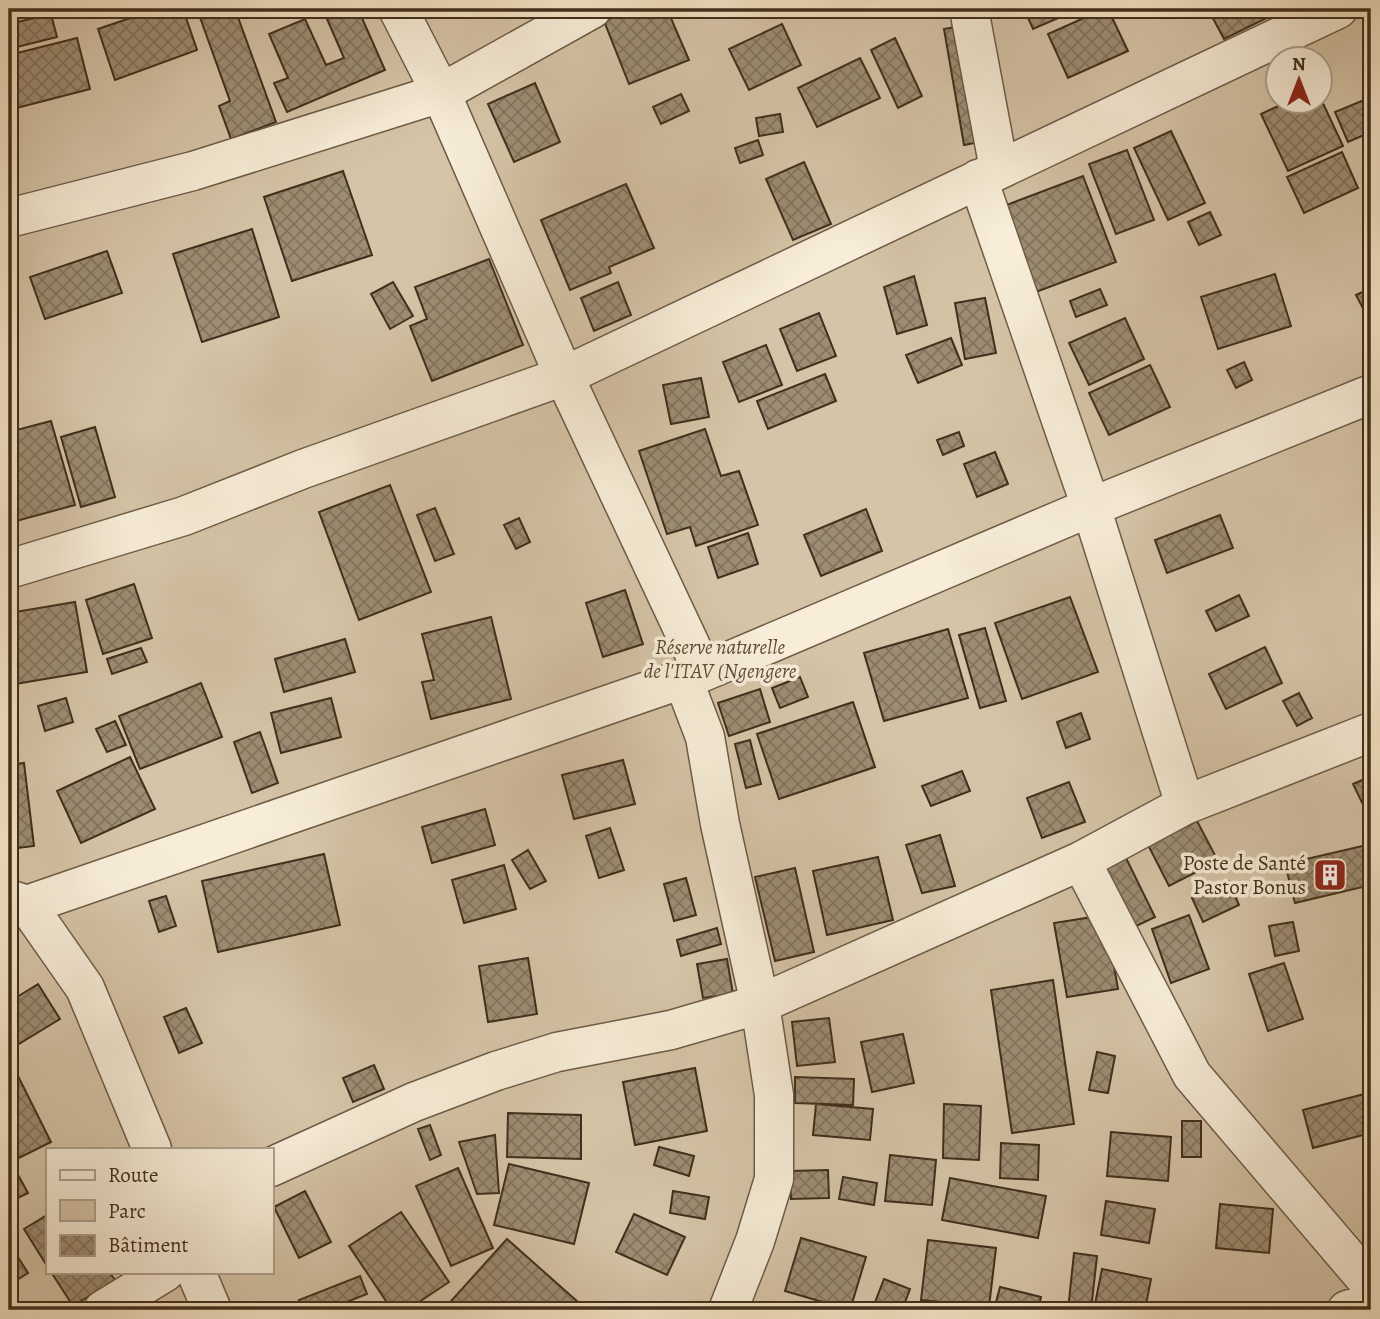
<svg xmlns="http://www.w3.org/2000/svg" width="1380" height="1319" font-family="Alegreya,serif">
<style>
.green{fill:#d5c4a7;stroke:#8a7a62;stroke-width:2;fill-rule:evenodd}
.building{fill:url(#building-cross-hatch);stroke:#402f1c;stroke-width:2}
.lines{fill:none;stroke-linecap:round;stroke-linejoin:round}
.minor-casing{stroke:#6d5c46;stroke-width:41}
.minor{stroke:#f7edd8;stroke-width:38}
.labels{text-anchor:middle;stroke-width:7;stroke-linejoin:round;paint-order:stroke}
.park-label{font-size:21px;font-style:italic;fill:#5e4d38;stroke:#f7edd8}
.poi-label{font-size:21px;fill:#402f1c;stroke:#f7edd8;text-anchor:end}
</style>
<defs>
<pattern id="building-cross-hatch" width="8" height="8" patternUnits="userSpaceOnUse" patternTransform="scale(1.75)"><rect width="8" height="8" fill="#9d8d73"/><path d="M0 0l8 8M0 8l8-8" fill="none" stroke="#81745e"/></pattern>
</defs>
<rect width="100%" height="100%" fill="#f3e3c3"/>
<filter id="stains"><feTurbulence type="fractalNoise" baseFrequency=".00286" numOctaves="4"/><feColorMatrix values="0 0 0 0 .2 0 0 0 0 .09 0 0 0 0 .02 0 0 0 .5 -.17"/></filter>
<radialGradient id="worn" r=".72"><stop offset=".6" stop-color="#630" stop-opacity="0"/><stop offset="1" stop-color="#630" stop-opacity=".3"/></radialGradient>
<path class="green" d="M9,9H1371V1310H9ZM1278,60H1320V102H1278ZM47,1149H271V1272H47Z"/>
<path class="building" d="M157,9H183L197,50L115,80L98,29Z
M197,9H235L276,122L231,139L219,106L230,101Z
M353,9H358L385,70L287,112L274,83L288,78L269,34L305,19L326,65L344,58L327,19Z
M633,9H667L689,60L629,84L604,21Z
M1024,9H1079L1033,29Z
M1104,9H1108L1128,51L1068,78L1048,34Z
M1208,9H1285L1224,39Z
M51,14L57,37L9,49V24Z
M782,24L801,65L749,90L729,49Z
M966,25L985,141L964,145L944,29Z
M77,38L90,89L9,110V55Z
M895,38L922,96L898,108L871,50Z
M860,58L880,98L817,127L798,88Z
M535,83L560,142L514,162L488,104Z
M681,94L689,111L661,124L653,107Z
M1320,97L1343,146L1288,171L1261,114L1287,102H1320Z
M1364,100L1371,118V132L1348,142L1335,112Z
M780,114L783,132L759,136L756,118Z
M1171,131L1205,203L1168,220L1134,148Z
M758,140L763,155L740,163L735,148Z
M1127,150L1154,220L1116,234L1089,164Z
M1342,152L1358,188L1304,213L1287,177Z
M804,162L831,224L793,240L766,179Z
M343,171L372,255L292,281L264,197Z
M1083,176L1116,262L1036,292L1004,206Z
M626,184L654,248L609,267L611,273L570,290L541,220Z
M1210,212L1221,235L1199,245L1188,222Z
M252,229L279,317L202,342L173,254Z
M107,251L122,293L45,319L30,277Z
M489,259L523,345L432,381L410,326L427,319L415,287Z
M1275,274L1291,326L1218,349L1201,297Z
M914,276L927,325L897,334L884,287Z
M393,282L413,316L390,329L371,294Z
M618,282L631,315L594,331L581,298Z
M1371,288V313L1367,316L1356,295Z
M1100,289L1107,305L1076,317L1070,301Z
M985,298L996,353L965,359L955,303Z
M819,313L836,356L797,371L780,329Z
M1125,318L1144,359L1089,385L1069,343Z
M951,338L962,365L918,383L906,355Z
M766,345L782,385L739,402L723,362Z
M1244,362L1252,380L1236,388L1227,370Z
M1150,365L1170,407L1109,435L1089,393Z
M825,374L836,401L768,429L757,401Z
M701,378L709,417L671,424L663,385Z
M51,421L75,505L9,523V432Z
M95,427L115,497L81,507L61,437Z
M705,429L721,476L739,471L758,525L696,546L690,527L667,534L639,451Z
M959,432L964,446L943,455L937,440Z
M995,452L1008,484L977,497L964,464Z
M390,485L431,592L359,620L319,512Z
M435,508L454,554L435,561L417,515Z
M866,509L882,551L821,576L804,535Z
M1220,515L1233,548L1167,573L1155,540Z
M519,518L530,542L516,549L504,525Z
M748,533L758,564L718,578L708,547Z
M134,584L152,638L103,654L86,600Z
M625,590L643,644L603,657L586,603Z
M1239,595L1249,616L1216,631L1206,611Z
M1070,597L1098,672L1022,699L995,623Z
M75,602L87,672L9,685V613Z
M491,617L511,699L431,719L422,682L434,680L422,634Z
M985,628L1006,701L980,708L959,635Z
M948,629L968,698L884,721L864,653Z
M345,639L355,672L284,692L275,659Z
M1265,647L1282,683L1226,709L1209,674Z
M141,648L147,662L112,674L107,659Z
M800,677L808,697L780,708L772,688Z
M201,683L222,737L140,769L119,716Z
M760,689L770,722L729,736L718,703Z
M1299,693L1312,718L1297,726L1283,701Z
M66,698L73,722L45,731L38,706Z
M331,698L341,737L281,753L271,713Z
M853,702L875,767L779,799L757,734Z
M1081,713L1090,739L1066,748L1057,722Z
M115,721L126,745L107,752L96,729Z
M260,732L278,783L252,793L234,742Z
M750,740L761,784L746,788L735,744Z
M130,757L155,809L81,843L57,791Z
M623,760L635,804L574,819L562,775Z
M24,763L34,846L9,849V765Z
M962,771L970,791L931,806L922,786Z
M1371,776V821L1353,784Z
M1069,782L1085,822L1042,838L1027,798Z
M485,809L495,845L432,863L422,827Z
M1197,821L1218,861L1169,886L1148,845Z
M610,828L624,870L599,878L586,836Z
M940,835L955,886L922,893L906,845Z
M1371,844V885L1295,903L1285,864Z
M528,850L546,881L530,889L512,860Z
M324,854L340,925L218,952L202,881Z
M878,857L893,920L827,935L813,871Z
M1126,858L1155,917L1128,930L1100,870Z
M504,865L516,909L464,923L452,880Z
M795,868L814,952L775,961L755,877Z
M686,878L696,915L674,921L664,884Z
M1229,881L1239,905L1203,922L1192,898Z
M166,896L176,926L159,932L149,901Z
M1105,915L1118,989L1067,997L1054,923Z
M1189,915L1209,969L1171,983L1152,929Z
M1293,922L1299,951L1275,956L1269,926Z
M717,928L721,944L681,956L677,940Z
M528,958L537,1014L488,1022L479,966Z
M727,959L733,994L703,998L697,964Z
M1284,963L1303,1019L1268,1031L1249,974Z
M1053,980L1074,1124L1012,1133L991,990Z
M38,984L60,1019L9,1050V1002Z
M186,1008L202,1043L179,1053L164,1017Z
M829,1018L835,1062L797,1066L792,1022Z
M903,1034L914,1083L872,1092L861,1042Z
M1097,1052L1115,1056L1108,1093L1089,1090Z
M374,1065L384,1089L353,1102L343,1078Z
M695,1068L707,1131L635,1145L623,1082Z
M17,1074L51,1142L9,1163V1078Z
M795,1077L854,1079L853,1105L795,1103Z
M1368,1093L1371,1105V1133L1313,1148L1303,1110Z
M816,1104L873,1109L870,1140L813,1135Z
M944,1104L981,1106L979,1160L943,1158Z
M508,1113L581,1115V1159L507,1157Z
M1182,1121H1201V1157H1182Z
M430,1125L441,1155L430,1160L418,1129Z
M1111,1132L1171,1137L1168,1181L1107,1176Z
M495,1135L499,1193L477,1194L459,1142Z
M1001,1143L1039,1145L1038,1180L1000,1178Z
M659,1147L694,1156L689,1176L654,1165Z
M890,1155L936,1160L932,1205L885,1201Z
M509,1164L589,1183L574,1244L494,1225Z
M458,1168L493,1248L451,1266L416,1186Z
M828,1170L829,1198L791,1199L790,1171Z
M17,1173L28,1193L12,1201L9,1194V1178Z
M843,1177L877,1183L874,1205L839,1199Z
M950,1178L1046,1196L1038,1238L942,1220Z
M305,1191L331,1242L299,1258L274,1207Z
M673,1191L709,1197L705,1219L670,1213Z
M1106,1201L1155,1209L1149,1243L1101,1235Z
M1220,1204L1273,1209L1269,1253L1216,1248Z
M401,1212L449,1282L407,1310H392L349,1246Z
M634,1214L685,1237L667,1275L616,1252Z
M47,1215V1266L24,1229Z
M801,1238L866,1257L850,1310L785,1291Z
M507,1239L587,1310H443Z
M928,1240L996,1248L989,1307L921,1300Z
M9,1243L28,1273L9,1285Z
M1074,1253L1097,1256L1091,1310H1068Z
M1102,1269L1151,1279L1145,1310L1094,1309Z
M51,1272H109L115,1280L73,1306Z
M360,1276L367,1294L327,1310H303L299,1300Z
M884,1279L910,1289L902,1310H872Z
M1000,1287L1041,1297L1038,1310H994Z"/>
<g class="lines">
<defs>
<path id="minor" d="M398,9L441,93L564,376L703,672
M969,9L999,169
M978,179L1091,507L1185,805
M9,218L193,171L441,93L592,9
M9,569L184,516L303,469L564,376L1338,9
M683,679L705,737L720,824L760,1004L774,1095V1179L755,1241L728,1310
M1081,861L1192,1075L1371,1285
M9,899L27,905L85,988L152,1149
M27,905L703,672L1091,507L1371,394
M271,1167L414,1102L496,1071L557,1052L671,1030L760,1004L1081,861L1185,805L1371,732
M196,1272L212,1310
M103,1310L165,1272
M1347,1310L1371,1303"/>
</defs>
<use href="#minor" class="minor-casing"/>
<use href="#minor" class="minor"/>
</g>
<defs>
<symbol id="building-square" viewBox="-11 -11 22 22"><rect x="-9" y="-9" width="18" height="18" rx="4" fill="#8f2418" stroke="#f7edd8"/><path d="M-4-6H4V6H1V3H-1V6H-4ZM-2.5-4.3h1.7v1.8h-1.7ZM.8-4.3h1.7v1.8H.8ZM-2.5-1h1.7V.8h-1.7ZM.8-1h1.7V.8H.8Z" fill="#fff"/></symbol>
</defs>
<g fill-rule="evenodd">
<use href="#building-square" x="1311" y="856" width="38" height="38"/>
</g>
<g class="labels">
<g class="park-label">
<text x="720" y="654">Réserve naturelle<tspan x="720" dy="24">de l'ITAV (Ngengere</tspan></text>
</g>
<g class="poi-label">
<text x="1306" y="870">Poste de Santé<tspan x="1306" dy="24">Pastor Bonus</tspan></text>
</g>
</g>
<rect width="1380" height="1319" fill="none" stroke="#f3e3c3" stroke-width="35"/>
<rect x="10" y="10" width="1359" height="1298" fill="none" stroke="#402f1c" stroke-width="3.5"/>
<rect x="18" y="18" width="1345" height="1284" fill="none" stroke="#402f1c" stroke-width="2"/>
<rect x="46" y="1148" width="228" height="126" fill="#f7edd8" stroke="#aea18d" stroke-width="2"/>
<rect x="60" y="1170" width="35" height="10" fill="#f7edd8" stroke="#aea18d" stroke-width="2"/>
<text x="108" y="1182" font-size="21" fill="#402f1c">Route</text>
<rect x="60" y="1200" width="35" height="21" fill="#d5c4a7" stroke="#aea18d" stroke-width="2"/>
<text x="108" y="1218" font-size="21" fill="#402f1c">Parc</text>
<rect x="60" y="1235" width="35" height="21" fill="url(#building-cross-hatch)" stroke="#aea18d" stroke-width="2"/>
<text x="108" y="1252" font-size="21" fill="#402f1c">Bâtiment</text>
<g transform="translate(1299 80)"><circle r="33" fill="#f7edd8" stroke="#aea18d" stroke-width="2"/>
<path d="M0-5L12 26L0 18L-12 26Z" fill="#8f2418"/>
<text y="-10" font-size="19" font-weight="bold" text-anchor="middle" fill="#402f1c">N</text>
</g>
<rect width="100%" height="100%" filter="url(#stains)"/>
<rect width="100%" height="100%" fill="url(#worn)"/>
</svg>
